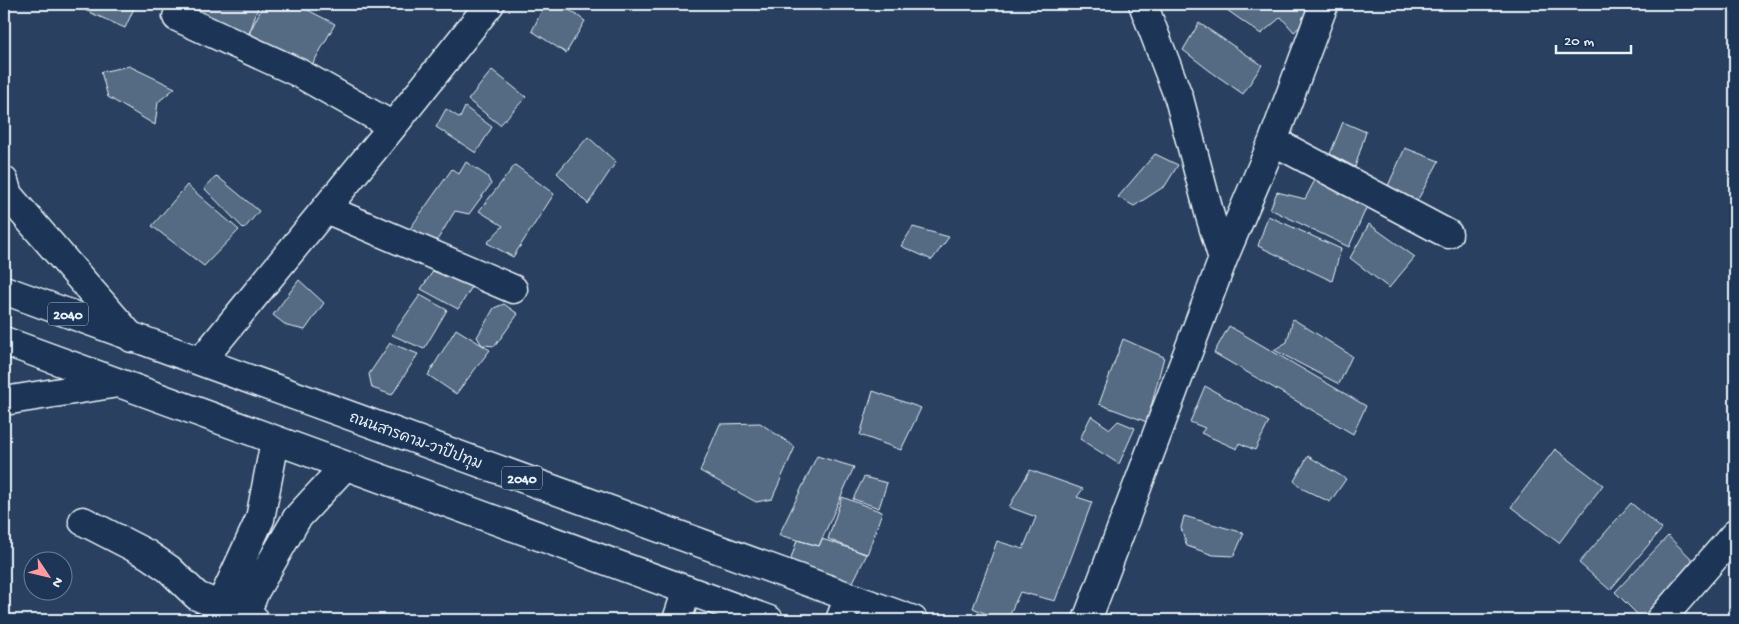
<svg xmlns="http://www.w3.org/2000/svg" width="1739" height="624" font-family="'Gochi Hand','Playpen Sans Thai',sans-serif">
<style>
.building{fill:#556a83;stroke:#e8f1f8}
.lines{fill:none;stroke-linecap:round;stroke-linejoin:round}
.minor-casing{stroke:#e8f1f8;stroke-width:31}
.major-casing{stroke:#e8f1f8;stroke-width:31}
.highway-casing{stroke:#e8f1f8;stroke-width:31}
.minor{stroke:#1d3557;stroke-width:28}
.major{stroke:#1d3557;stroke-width:28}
.highway{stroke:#1d3557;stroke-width:28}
.labels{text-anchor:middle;stroke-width:5;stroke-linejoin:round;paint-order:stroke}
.shield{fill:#1d3557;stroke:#abb9c8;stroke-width:1}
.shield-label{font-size:14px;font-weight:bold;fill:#e8f1f8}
.street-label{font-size:15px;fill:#e8f1f8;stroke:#1d3557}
</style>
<rect width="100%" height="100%" fill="#294061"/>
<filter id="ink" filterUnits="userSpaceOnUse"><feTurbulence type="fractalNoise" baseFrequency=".02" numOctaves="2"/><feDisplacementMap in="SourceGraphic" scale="10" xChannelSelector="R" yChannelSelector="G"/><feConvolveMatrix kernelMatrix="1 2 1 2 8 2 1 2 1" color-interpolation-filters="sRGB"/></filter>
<g filter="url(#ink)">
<path class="building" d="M71,4H136L125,28Z
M188,4H259L248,38L187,6Z
M264,4H296L335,24L311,67L249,33Z
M545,4H561L585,21L566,53L532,31Z
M1236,4H1307L1314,14L1294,32L1281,17L1261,34L1227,10Z
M1199,23L1262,65L1243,94L1210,71L1183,50Z
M129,66L175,88L158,102L155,125L108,97L101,72Z
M492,70L526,97L500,125L468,100Z
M465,107L492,127L476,153L436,127L446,109L460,118Z
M1343,122L1366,132L1355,167L1330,154Z
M588,137L616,162L588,204L557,173Z
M1405,148L1439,161L1417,201L1387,188Z
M1155,154L1178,165L1165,186L1134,206L1118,197Z
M466,162L487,176L491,184L469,214L455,211L436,242L409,230L452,169L459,174Z
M515,165L554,194L513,257L487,243L503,226L479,211Z
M217,176L259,211L244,229L204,188Z
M1316,178L1368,204L1349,247L1270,209L1277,192L1305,199Z
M187,185L239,230L204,266L152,226Z
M1268,216L1341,249L1332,281L1258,246Z
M1369,224L1415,257L1389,288L1350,258Z
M913,227L949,237L932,260L901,246Z
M436,267L475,282L458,309L421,289Z
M299,280L324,303L305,330L287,326L273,315Z
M420,295L447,310L424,349L392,335Z
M504,304L518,314L495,346L482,345L477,337L494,308Z
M1293,319L1352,356L1339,384L1274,350L1287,342Z
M1229,326L1366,406L1353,434L1214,353Z
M456,329L490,350L456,394L428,375Z
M1123,339L1164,357L1147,422L1099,404Z
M390,343L418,354L392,395L372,388L369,374Z
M1205,386L1269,422L1255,450L1239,443L1237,449L1201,433L1205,428L1190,422Z
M873,391L921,408L901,450L860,435Z
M1091,416L1110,429L1118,421L1135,428L1119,464L1080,439Z
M760,423L795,447L772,499L756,502L700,471L720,424Z
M1555,449L1603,485L1559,543L1511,507Z
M817,456L854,467L819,546L779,535Z
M1308,456L1346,479L1330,502L1303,489L1294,481Z
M1030,470L1083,489L1077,497L1092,502L1055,601L1020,592L1007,620H1000L973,608L997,541L1023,549L1036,517L1009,507Z
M864,477L887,483L879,508L853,499Z
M842,497L882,512L867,555L828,539Z
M1631,503L1662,529L1610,590L1579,563Z
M1184,516L1244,533L1234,556L1213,555L1187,546L1181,528Z
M1668,536L1696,563L1642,619L1615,592Z
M822,539L867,554L851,586L790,562L797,540L819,546Z"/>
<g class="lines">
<defs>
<path id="minor" d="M1143,4L1179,98L1210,216L1223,259
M177,17L297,72L393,126
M1273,141L1448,234
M326,209L513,289
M201,361L393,126L490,4
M83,521L147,554L169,569L197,596L255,620
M220,606L260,519L275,441
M245,616L255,591L297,518L345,466
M677,620L687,590
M1087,620L1223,259L1273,141L1324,4
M1660,620L1735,534"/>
<path id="major" d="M4,290L913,620
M4,341L769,620
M840,620L849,597"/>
<path id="highway" d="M4,181L8,195L132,338
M4,401L118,383"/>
</defs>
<use href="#minor" class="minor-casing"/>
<use href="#major" class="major-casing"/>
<use href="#highway" class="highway-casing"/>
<use href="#minor" class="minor"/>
<use href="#major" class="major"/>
<use href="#highway" class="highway"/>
</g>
</g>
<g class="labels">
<g class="shield">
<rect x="48" y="302.5" width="40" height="23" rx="4"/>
<rect x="502" y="466.5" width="40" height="23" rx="4"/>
</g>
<g class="shield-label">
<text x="68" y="319">2040</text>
<text x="522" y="483">2040</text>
</g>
<g class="street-label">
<text transform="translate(416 440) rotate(20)" y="5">ถนนสารคาม-วาปีปทุม</text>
</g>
</g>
<rect width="1739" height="624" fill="none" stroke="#1d3557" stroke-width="20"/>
<rect x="10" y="10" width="1719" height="604" fill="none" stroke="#e8f1f8" stroke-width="2" filter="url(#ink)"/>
<g transform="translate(48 576) rotate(125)"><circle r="24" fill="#1d3557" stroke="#6e8097"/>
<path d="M0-4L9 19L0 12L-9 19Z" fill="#ff9aa2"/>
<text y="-8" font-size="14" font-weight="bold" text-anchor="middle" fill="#e8f1f8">N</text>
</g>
<path d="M1556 45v8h75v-8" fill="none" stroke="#e8f1f8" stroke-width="2.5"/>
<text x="1564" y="45" font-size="15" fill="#e8f1f8" stroke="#1d3557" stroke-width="4" paint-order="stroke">20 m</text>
</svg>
